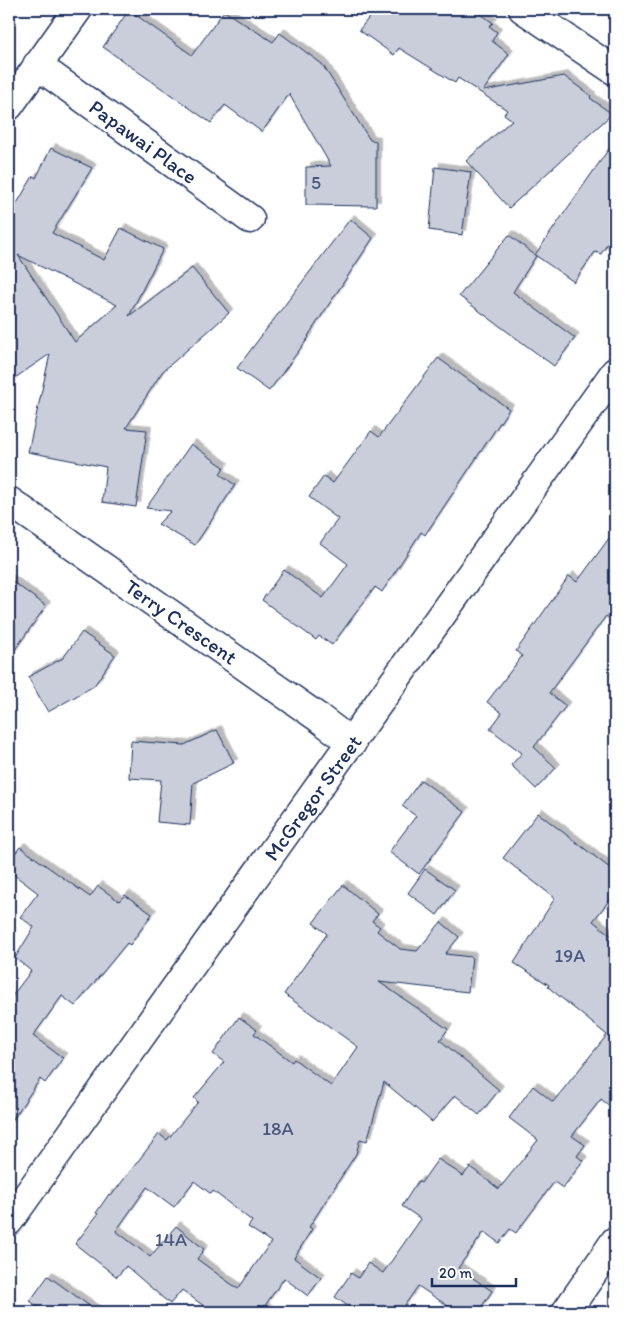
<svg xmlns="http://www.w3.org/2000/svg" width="624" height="1321" font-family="Itim,sans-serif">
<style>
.building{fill:#caceda;stroke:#1b2f5e;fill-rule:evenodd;filter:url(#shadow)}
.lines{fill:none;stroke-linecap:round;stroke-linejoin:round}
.minor-casing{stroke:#1b2f5e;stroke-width:31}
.minor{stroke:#fff;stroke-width:28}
.labels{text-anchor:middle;stroke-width:4.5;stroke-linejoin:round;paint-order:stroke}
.number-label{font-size:19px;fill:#47577d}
.street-label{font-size:21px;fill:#1b2f5e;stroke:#fff}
</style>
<defs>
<filter id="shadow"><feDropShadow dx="4.5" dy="-4.5" stdDeviation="0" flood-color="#0004"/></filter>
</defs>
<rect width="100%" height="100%" fill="#fff"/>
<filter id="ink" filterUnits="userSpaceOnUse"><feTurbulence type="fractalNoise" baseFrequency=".02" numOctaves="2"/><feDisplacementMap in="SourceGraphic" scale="10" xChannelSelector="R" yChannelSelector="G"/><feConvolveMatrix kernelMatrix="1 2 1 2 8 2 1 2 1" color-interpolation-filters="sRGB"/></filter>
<g filter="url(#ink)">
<path class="building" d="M376,9H474L493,23L489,26L497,32L492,41L509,54L483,91L564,76L591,96L590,98L612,114L509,208L466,161L512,120L504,114L507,110L458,78L455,83L399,48L394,55L359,30Z
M129,10L192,55L224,11L273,42L280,33L322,64L370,140L376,141V206L306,205V167L331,166L289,94L262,132L225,105L211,123L103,47Z
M615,140V232L601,254L595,252L574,282L535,255Z
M51,148L92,168L52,233L104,260L121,228L163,249L129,316L192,268L229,313L162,372L126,428L147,430L136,507L102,502L106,467L28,452L50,354L9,382V217L33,176L36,178ZM18,255L117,305L75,342Z
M435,167L471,172L462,235L429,230Z
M350,219L373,238L308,336L309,337L269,391L237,368Z
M509,235L536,256L513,292L575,338L554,366L459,296Z
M438,358L509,409L425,535L421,532L382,592L375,587L332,645L319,636L316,640L262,600L284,570L323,598L348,564L320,543L338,519L309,497L324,476L333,483L371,431L379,437Z
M191,444L224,467L220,474L235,485L195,545L158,524L171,511L146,508Z
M615,530V623L606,616L549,693L566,706L534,747L556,768L536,789L511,765L522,753L490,729L502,713L487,702L522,656L516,651L569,576L577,582Z
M9,579L46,606L9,658Z
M82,632L115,655L94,686L48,712L28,677L63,658Z
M217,730L234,763L193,783L190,825L157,822L161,780L129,778L131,741L184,745Z
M421,780L465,812L419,874L389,852L416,816L402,806Z
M538,813L615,872V893L593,921L615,939V1111L601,1099L572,1136L585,1145L577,1156L583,1161L563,1188L554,1182L516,1233L510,1229L499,1243L484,1232L458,1268L492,1291L478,1312H457L418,1286L400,1312H356L335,1297L351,1273L358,1278L368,1263L383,1273L421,1219L402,1206L418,1181L421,1183L438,1159L463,1176L470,1167L499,1189L538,1140L509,1118L533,1086L553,1102L607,1035L548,987L549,985L514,963L555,898L503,858Z
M20,847L90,897L98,886L119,901L125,895L152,914L130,945L127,943L75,1006L62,996L33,1036L63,1058L45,1083L40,1079L9,1125V1000L31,971L15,958L34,927L20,917L38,893L9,871V861Z
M425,869L455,890L437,915L408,893Z
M343,885L378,914L372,921L380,927L377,931L400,949L417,951L441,922L459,937L445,954L472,957L468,992L379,982L448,1029L440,1040L499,1090L479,1115L455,1095L432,1122L384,1082L367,1141L360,1139L356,1154L309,1227L312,1229L294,1258L321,1278L308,1296L284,1278L264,1307L271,1312H212L182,1290L170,1304L126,1266L117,1277L75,1244L98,1214L96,1213L109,1194L111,1196L159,1134L167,1140L198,1102L194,1098L224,1062L213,1054L239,1017L257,1030L254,1034L292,1062L294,1059L331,1086L358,1047L284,994L327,934L313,923ZM194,1181L211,1194L213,1191L252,1221L248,1227L271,1242L238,1289L197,1259L204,1249L176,1226L150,1257L116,1231L147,1187L174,1207Z
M48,1276L98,1312H45L30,1301Z"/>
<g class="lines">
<defs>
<path id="minor" d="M523,9L615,71
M37,65L250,219
M9,106L78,9
M9,501L319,718L352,743
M9,1221L615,372
M566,1312L615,1241"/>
</defs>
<use href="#minor" class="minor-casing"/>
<use href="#minor" class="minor"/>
</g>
</g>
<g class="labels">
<g class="number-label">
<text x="316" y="189">5</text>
<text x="570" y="962">19A</text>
<text x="278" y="1135">18A</text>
<text x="171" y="1246">14A</text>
</g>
<g class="street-label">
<text transform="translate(143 142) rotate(36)" y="7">Papawai Place</text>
<text transform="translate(181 622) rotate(35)" y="7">Terry Crescent</text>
<text transform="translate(313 798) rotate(-54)" y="7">McGregor Street</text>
</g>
</g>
<rect width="624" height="1321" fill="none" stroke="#fff" stroke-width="30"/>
<rect x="15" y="15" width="594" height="1291" fill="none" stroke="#1b2f5e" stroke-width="2" filter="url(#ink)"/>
<path d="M432 1278v8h84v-8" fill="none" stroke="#1b2f5e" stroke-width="2.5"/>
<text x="439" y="1278" font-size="15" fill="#1b2f5e" stroke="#ffffff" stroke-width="4" paint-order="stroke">20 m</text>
</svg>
